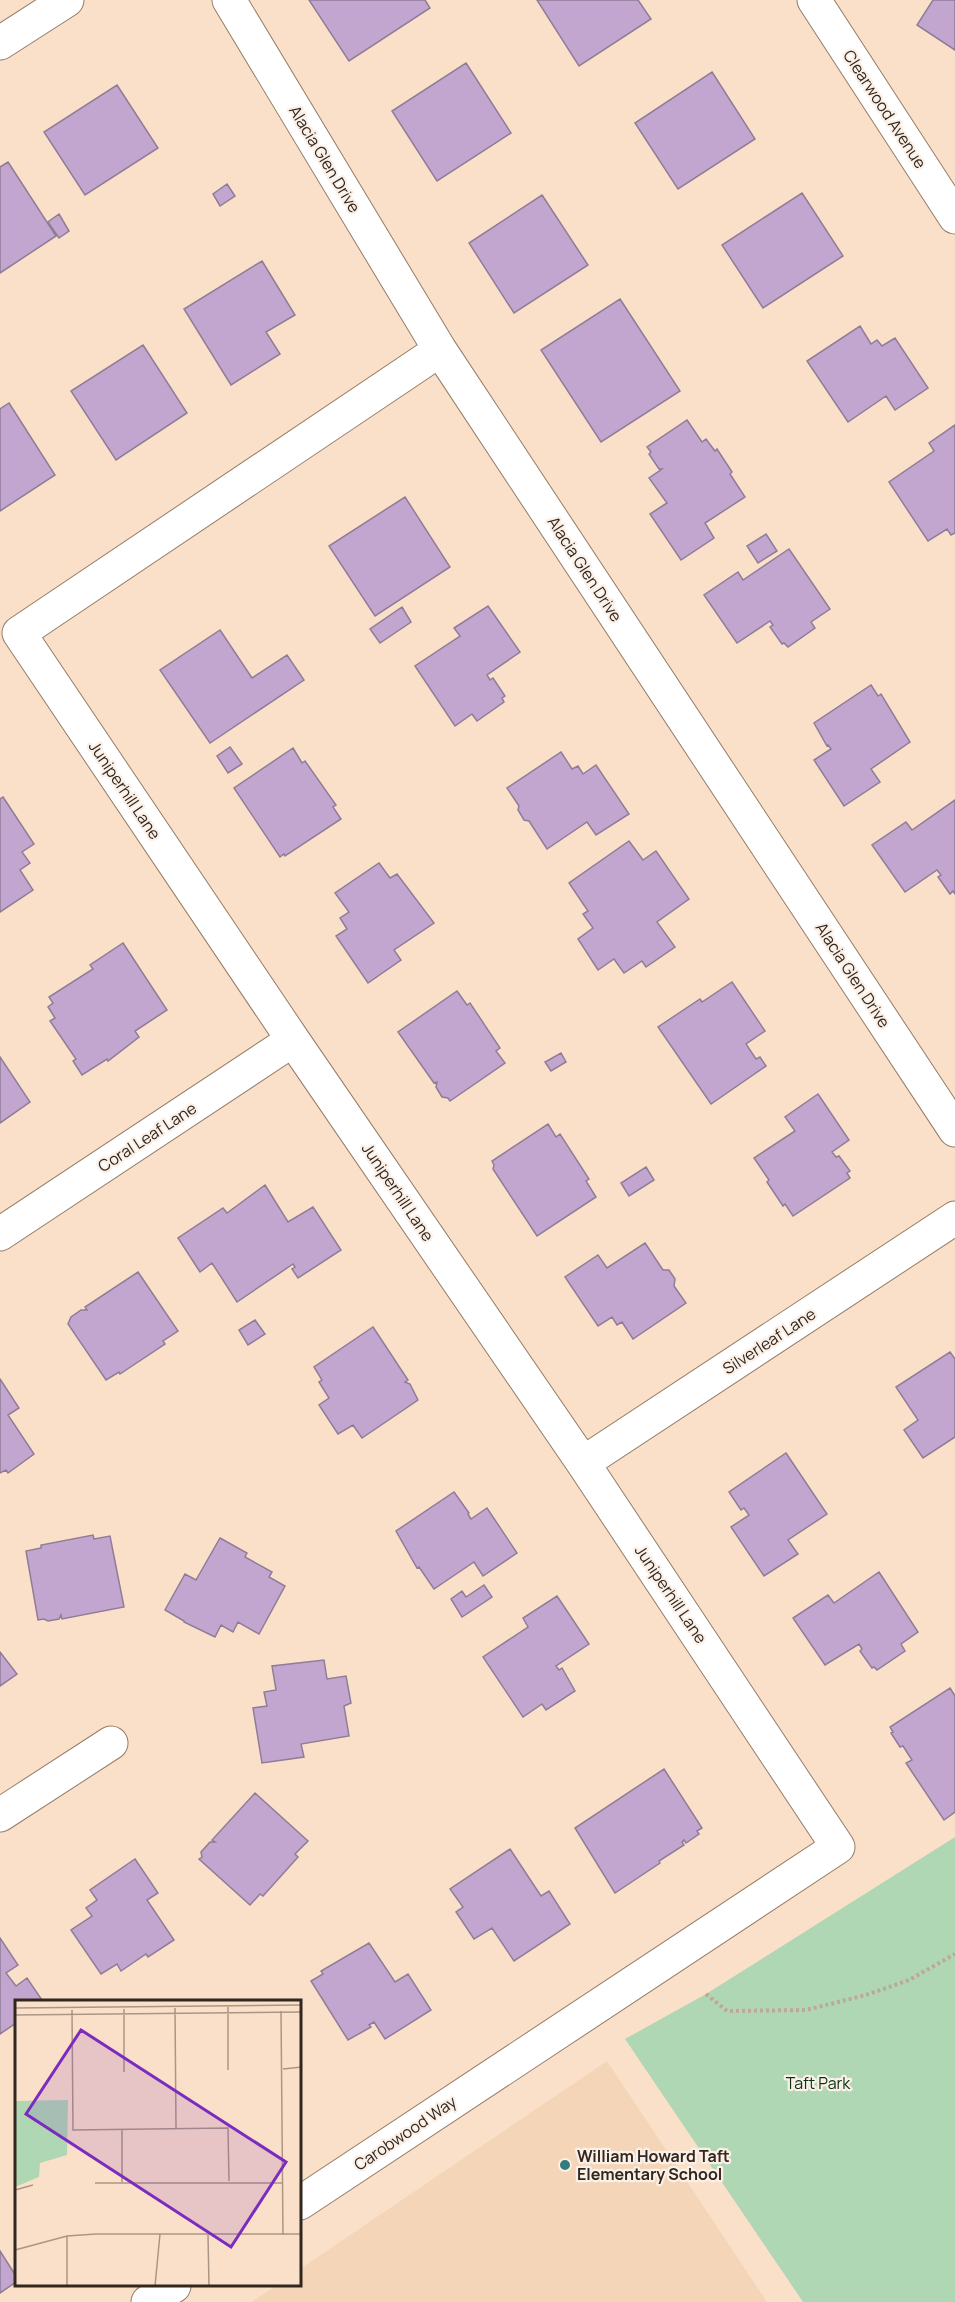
<svg xmlns="http://www.w3.org/2000/svg" width="955" height="2302" font-family="Manrope,sans-serif">
<style>
.built{fill:#f5d5b8}
.green{fill:#afd7b3}
.building{fill:#c2a6d0;stroke:#8f7d97;stroke-width:1.5}
.lines{fill:none;stroke-linecap:round;stroke-linejoin:round}
.minor-casing{stroke:#947c67;stroke-width:35}
.path{stroke:#bea895;stroke-width:4;stroke-dasharray:3 3;stroke-linecap:butt}
.minor{stroke:#fff;stroke-width:33}
.poi-dot{fill:#337c80;stroke:#fbf0e7;stroke-width:2}
.labels{text-anchor:middle;stroke-width:4.5;stroke-linejoin:round;paint-order:stroke}
.street-label{font-size:16px;fill:#31271e;stroke:#fbf0e7}
.park-label{font-size:16px;fill:#063512;stroke:#fbf0e7}
.poi-label{font-size:16px;font-weight:bold;fill:#31271e;stroke:#fbf0e7;text-anchor:start}
.inset-road{fill:none;stroke:#aa9685;stroke-width:1.5}
.view{fill:#7b2cbf;fill-opacity:0.15;stroke:#7b2cbf;stroke-width:3}
.inset-edge{fill:none;stroke:#31271e;stroke-width:3}
</style>
<rect width="100%" height="100%" fill="#fbe0c9"/>
<path class="built" d="M607,2061L767,2302H251L276,2286H300V2269Z"/>
<path class="green" d="M955,1837V2302H803L625,2039L706,1994Z"/>
<path class="building" d="M309,0H425L430,8L349,61Z
M537,0H638L651,19L579,66Z
M933,0H955V50L917,25Z
M466,63L511,133L437,181L392,111Z
M712,72L755,139L678,189L635,123Z
M117,85L158,148L85,195L44,132Z
M8,162L56,236L0,273V167Z
M227,184L235,196L220,206L213,194Z
M802,193L843,256L763,308L722,245Z
M542,195L588,265L514,313L469,243Z
M59,214L69,231L59,238L48,222Z
M262,261L295,315L266,332L280,354L231,385L184,309Z
M620,299L680,391L601,442L541,350Z
M860,326L871,344L877,340L882,346L895,338L928,388L895,410L886,396L848,422L807,361Z
M143,345L187,413L116,460L71,391Z
M9,403L55,475L0,511V409Z
M687,420L702,442L706,439L715,451L717,449L732,472L730,474L745,497L705,523L714,538L681,560L650,514L667,503L649,478L662,469H659L649,454L651,452L647,447Z
M955,425V533L951,535L947,529L928,541L889,482L934,451L929,443Z
M405,497L450,567L375,616L329,546Z
M766,534L777,551L758,563L747,546Z
M789,549L830,609L811,622L815,628L788,647L784,643L782,644L770,627L773,625L770,621L737,643L704,595L738,572L743,580Z
M488,606L520,652L487,675L490,680L493,678L505,696L502,698L504,702L477,721L472,714L455,726L415,666L460,636L454,628Z
M402,607L411,622L380,643L370,629Z
M220,630L252,678L287,655L304,680L210,743L160,670Z
M871,685L878,696L881,694L910,742L871,769L880,782L844,806L814,760L831,749L828,745L827,746L814,723Z
M230,747L242,764L228,773L217,756Z
M293,748L302,763L305,761L336,805L333,807L341,819L285,856L284,854L280,857L234,788Z
M561,752L572,769L578,766L583,774L596,765L629,814L596,835L587,822L547,849L529,821L524,820L518,810L519,806L507,788Z
M3,797L34,844L22,852L30,863L20,870L33,890L0,912V799Z
M955,800V894L953,891L950,894L938,877L941,875L937,870L905,892L872,845L906,822L912,830Z
M629,841L643,860L656,851L689,899L657,922L675,947L646,967L642,961L624,973L614,959L598,970L578,939L593,928L583,914L588,911L569,883Z
M379,863L390,878L397,874L434,923L394,950L401,960L368,983L336,936L347,929L340,918L349,912L335,893Z
M123,943L167,1010L135,1031L139,1037L108,1061L107,1059L82,1075L73,1061L76,1059L50,1021L55,1018L48,1007L53,1003L49,997L93,969L90,965Z
M732,982L765,1031L746,1044L756,1059L760,1057L766,1066L711,1104L658,1027L700,999L702,1002Z
M457,991L467,1005L470,1003L500,1048L496,1051L505,1063L450,1101L448,1098L442,1097L436,1087L437,1082L434,1083L398,1032Z
M561,1053L566,1062L551,1071L545,1062Z
M0,1057L30,1102L0,1123Z
M818,1094L849,1140L832,1152L836,1157L839,1156L850,1171L847,1173L850,1178L793,1216L785,1204L783,1206L767,1182L769,1180L754,1158L795,1131L785,1117Z
M548,1124L556,1137L560,1134L589,1179L586,1181L596,1197L537,1236L493,1169L494,1165L492,1161Z
M646,1167L654,1180L629,1196L621,1183Z
M265,1185L288,1222L313,1207L341,1250L298,1278L292,1269L295,1267L293,1264L237,1302L212,1263L200,1272L178,1238L223,1208L227,1213Z
M645,1243L663,1270H669L675,1279L674,1286L686,1303L633,1339L622,1322L617,1325L612,1317L598,1326L565,1277L598,1255L607,1268Z
M138,1272L178,1331L163,1341L165,1344L120,1374L119,1372L106,1380L68,1324L71,1317L81,1310H87L85,1307Z
M255,1320L265,1334L248,1345L239,1330Z
M373,1327L408,1380L405,1382L410,1384L418,1400L362,1438L353,1425L338,1434L319,1405L329,1398L319,1382L322,1380L314,1367Z
M950,1352L955,1359V1437L923,1458L904,1430L918,1420L896,1387Z
M0,1379L19,1408L8,1415L34,1454L8,1473L6,1470L0,1473Z
M786,1453L827,1514L788,1540L798,1554L764,1576L731,1527L749,1515L744,1508L741,1510L729,1492Z
M454,1492L469,1513L468,1514L471,1519L487,1508L517,1553L483,1576L474,1562L434,1589L419,1567L417,1568L396,1531Z
M93,1535L94,1539L110,1536L124,1607L62,1619L61,1615L59,1619L48,1621L44,1619L38,1620L26,1551L41,1548V1545Z
M220,1538L247,1553L245,1557L272,1572L269,1577L285,1586L259,1634L238,1622L233,1632L221,1625L215,1637L184,1622V1621L165,1610L185,1574L196,1580Z
M879,1572L918,1632L901,1644L905,1651L877,1670L874,1667L872,1668L860,1651L862,1649L859,1644L825,1665L793,1618L828,1595L834,1603Z
M484,1585L492,1597L462,1617L451,1599L462,1591L466,1597Z
M557,1596L589,1644L556,1666L559,1670L562,1668L575,1691L546,1710L542,1704L523,1717L483,1657L528,1627L523,1618Z
M0,1652L17,1674L0,1686Z
M324,1660L327,1679L346,1676L351,1703L344,1706L349,1736L301,1744L304,1757L262,1763L253,1708L267,1706L264,1692L276,1690L272,1666Z
M950,1688L955,1696V1812L944,1820L906,1763L912,1760L903,1746L900,1747L891,1733L893,1732L890,1727Z
M664,1769L702,1828L697,1831L699,1834L686,1843L684,1840L682,1842L684,1845L659,1861L660,1863L615,1893L575,1828Z
M255,1793L308,1841L295,1854L298,1857L263,1896L260,1894L250,1905L199,1859L202,1857L201,1852L210,1842H215L212,1840Z
M510,1849L541,1896L549,1891L570,1924L514,1961L492,1928L474,1939L456,1912L463,1907L450,1889Z
M135,1859L158,1893L147,1900L174,1940L148,1957L146,1954L121,1971L117,1964L101,1974L71,1930L92,1916L86,1908L97,1900L90,1890Z
M0,1938L18,1965L6,1973L16,1986L27,1978L42,2000L39,2002H16V2023L0,2034Z
M369,1943L395,1982L408,1974L431,2010L385,2039L374,2022L369,2025L371,2027L348,2040L311,1981L323,1974L321,1971Z
M0,2251L16,2276V2282L0,2293Z"/>
<g class="lines">
<defs>
<path id="minor" d="M229,0L440,350L955,1130
M814,0L955,217
M0,43L67,0
M0,1234L293,1040
M583,1463L955,1218
M0,1815L111,1743
M300,2203L838,1847L583,1463L293,1040L19,633L440,350
M148,2302L174,2286"/>
</defs>
<use href="#minor" class="minor-casing"/>
<path class="path" d="M706,1994L727,2011L806,2010L866,1995L909,1980L955,1954"/>
<use href="#minor" class="minor"/>
</g>
<circle class="poi-dot" cx="565" cy="2165" r="6"/>
<g class="labels">
<g class="street-label">
<text transform="translate(885 109) rotate(57)" y="6">Clearwood Avenue</text>
<text transform="translate(325 159) rotate(59)" y="6">Alacia Glen Drive</text>
<text transform="translate(585 569) rotate(57)" y="6">Alacia Glen Drive</text>
<text transform="translate(125 790) rotate(56)" y="6">Juniperhill Lane</text>
<text transform="translate(853 975) rotate(57)" y="6">Alacia Glen Drive</text>
<text transform="translate(147 1137) rotate(-33)" y="6">Coral Leaf Lane</text>
<text transform="translate(398 1192) rotate(56)" y="6">Juniperhill Lane</text>
<text transform="translate(769 1341) rotate(-33)" y="6">Silverleaf Lane</text>
<text transform="translate(671 1594) rotate(56)" y="6">Juniperhill Lane</text>
<text transform="translate(405 2133) rotate(-34)" y="6">Carobwood Way</text>
</g>
<g class="park-label">
<text x="818" y="2089">Taft Park</text>
</g>
<g class="poi-label">
<text x="577" y="2162">William Howard Taft<tspan x="577" dy="18">Elementary School</tspan></text>
</g>
</g>
<g transform="translate(15 2000)">
<rect width="286" height="286" fill="#fbe0c9"/>
<path d="M53,100L52,155L25,163L24,177L0,187V101Z" fill="#afd7b3"/>
<path class="inset-road" d="M213,7V70M0,8L287,5M160,8L161,128M109,9V72M57,10L58,130L213,128L214,181M266,11L268,235M0,15L287,12M268,69L287,67M107,130V182M80,183H267M0,190L18,185M193,235L194,286M52,236V286M0,250L52,236L81,234H287M140,286L145,234"/>
<path class="view" d="M66,30L271,162L216,247L11,114Z"/>
<rect width="286" height="286" class="inset-edge"/>
</g>
</svg>
